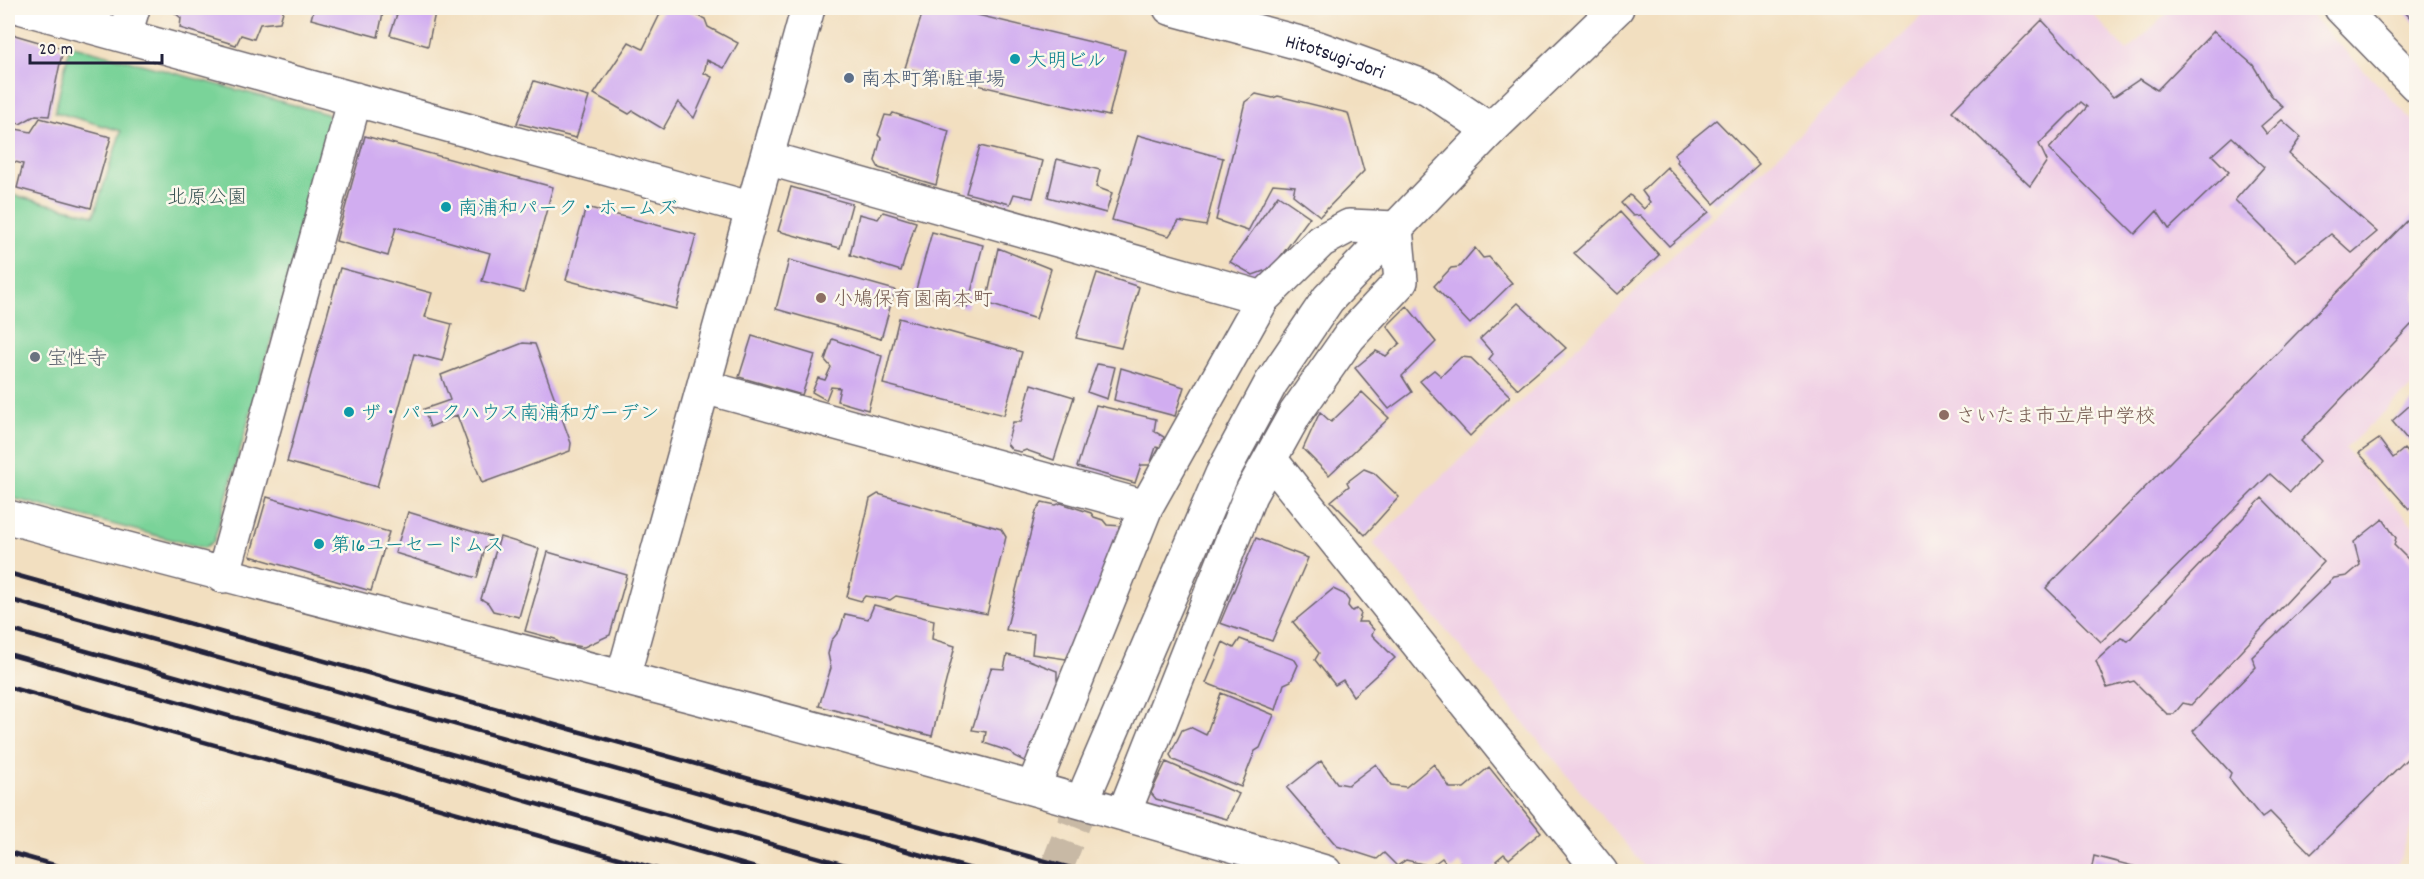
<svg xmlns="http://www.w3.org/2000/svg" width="2424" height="879" font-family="Dekko,'Klee One',sans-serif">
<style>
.built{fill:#f0d0e5}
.green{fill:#7ad399;stroke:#4e7a6a;stroke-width:1.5}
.building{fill:#d1adf0}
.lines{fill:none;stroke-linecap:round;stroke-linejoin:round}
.tertiary-tunnel{stroke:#c8b9a5;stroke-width:33;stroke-dasharray:33 16;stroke-linecap:butt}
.minor-casing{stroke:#6b646a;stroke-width:36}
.tertiary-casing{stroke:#6b646a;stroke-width:36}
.minor{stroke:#fff;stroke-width:33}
.tertiary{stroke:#fff;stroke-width:33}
.rail{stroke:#22223b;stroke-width:4.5}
.culture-dot{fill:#0f9aa8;stroke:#fbf7ec;stroke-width:2}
.service-dot{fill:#5c6f8a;stroke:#fbf7ec;stroke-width:2}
.education-dot{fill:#8d6e63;stroke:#fbf7ec;stroke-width:2}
.worship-dot{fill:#6b7280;stroke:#fbf7ec;stroke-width:2}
.labels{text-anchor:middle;stroke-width:5;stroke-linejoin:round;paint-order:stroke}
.street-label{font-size:20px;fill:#22223b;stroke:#fbf7ec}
.culture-label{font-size:20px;fill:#0d838f;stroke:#fbf7ec;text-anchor:start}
.service-label{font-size:20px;fill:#4e5e75;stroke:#fbf7ec;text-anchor:start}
.park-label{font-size:20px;fill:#3c5757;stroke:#fbf7ec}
.education-label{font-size:20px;fill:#785e54;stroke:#fbf7ec;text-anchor:start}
.worship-label{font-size:20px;fill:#5b616d;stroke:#fbf7ec;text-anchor:start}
</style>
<rect width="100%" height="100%" fill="#fbf7ec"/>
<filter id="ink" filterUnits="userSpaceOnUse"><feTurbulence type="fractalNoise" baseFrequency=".0167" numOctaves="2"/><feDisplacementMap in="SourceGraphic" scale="12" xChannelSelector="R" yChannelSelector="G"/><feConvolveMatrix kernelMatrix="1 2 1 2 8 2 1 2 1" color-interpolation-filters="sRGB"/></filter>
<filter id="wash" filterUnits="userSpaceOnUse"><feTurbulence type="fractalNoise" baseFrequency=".008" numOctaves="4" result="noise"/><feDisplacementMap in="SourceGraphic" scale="24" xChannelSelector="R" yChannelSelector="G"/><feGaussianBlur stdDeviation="1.35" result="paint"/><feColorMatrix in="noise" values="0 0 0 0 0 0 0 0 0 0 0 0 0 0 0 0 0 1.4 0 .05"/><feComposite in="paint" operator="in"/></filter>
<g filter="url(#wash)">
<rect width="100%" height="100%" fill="#f2dfc0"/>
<path class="built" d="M1931,8H2087L2127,51L2173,8H2304L2416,124V382L2345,449L2416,529V817L2395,871H1648L1373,543Z"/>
<path class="green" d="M70,45L327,114L333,124L214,541L204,548L8,497V194L94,215L121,131L55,112Z"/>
<g id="blocks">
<path class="building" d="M177,8H284L280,22L260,24L254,39L241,35L236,45L180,28L181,18L175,13Z
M314,8H384L378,37L311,19Z
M399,8H436L428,46L390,35Z
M663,8H682L705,19L708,27L738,43L724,68L707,60L704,73L712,77L694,118L678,102L663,129L633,111L629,114L594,94L629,42L643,49Z
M924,8H948L1125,50L1109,116L905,68Z
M2408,8H2416V24L2404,11Z
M2042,20L2113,97L2140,79L2157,90L2214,31L2253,65L2271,95L2283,107L2261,126L2267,134L2282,120L2301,137L2289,154L2377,232L2352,253L2331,234L2296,261L2235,200L2264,167L2232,137L2212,155L2229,172L2169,229L2157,211L2135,234L2049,149L2087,107L2081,102L2039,144L2047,161L2030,186L1952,111Z
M8,33L63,49L49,116L36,115L20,124L8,120Z
M534,81L589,97L576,138L517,123Z
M1256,94L1273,98L1278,96L1348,113L1364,171L1320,216L1293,195L1295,186L1273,184L1248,231L1216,220L1245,102Z
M893,113L949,131L936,185L879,168L875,161L881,138L878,135L885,115L891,116Z
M40,118L111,137L91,208L17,188L23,164L8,160L16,129L31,132Z
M1716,120L1759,164L1714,204L1677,162L1678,160L1674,154Z
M1138,135L1223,158L1206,226L1179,221L1169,236L1112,220Z
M365,136L553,187L524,292L482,281L490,253L396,227L388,256L336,241Z
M980,146L1043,161L1033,198L1014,194L1010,204L966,193Z
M1057,159L1100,170L1096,187L1112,193L1106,213L1048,197Z
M1667,167L1709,212L1669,246L1640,215L1633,216L1621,203L1630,195L1644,209L1650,202L1642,191Z
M791,187L852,204L840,248L778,231Z
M1278,195L1310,217L1272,268L1253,275L1230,262Z
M586,207L696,235L676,309L566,280Z
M883,212L916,222L901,271L850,255L859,214L878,219Z
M1620,212L1659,255L1618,294L1574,253Z
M2416,212V329L2411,325L2301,441L2320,461L2290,492L2270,474L2101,642L2046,588Z
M932,232L983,245L967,308L915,293Z
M998,248L1051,269L1036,319L986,303Z
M1475,248L1483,258L1489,257L1512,283L1470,324L1434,286L1451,268L1459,267Z
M789,260L895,290L881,339L776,309Z
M340,268L432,293L425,317L452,324L442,361L414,354L377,487L287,462Z
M1097,273L1139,287L1121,348L1076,338Z
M1518,303L1566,348L1518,389L1489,359L1493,354L1480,339Z
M1407,306L1436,342L1402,376L1412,392L1389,409L1355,368L1376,351L1386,356L1400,343L1387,326Z
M899,318L1022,352L1004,415L883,384Z
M752,336L815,355L802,395L739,377Z
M832,339L882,356L868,410L837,401L840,388L831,387L826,400L812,392L818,378L825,380L831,367L825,360Z
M523,343L535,344L571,443L570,451L482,483L457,415L430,427L424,409L450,400L441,375Z
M1461,357L1471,358L1510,396L1470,436L1420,381L1434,370L1441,376Z
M1097,364L1115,367L1107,399L1087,392Z
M1121,368L1184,387L1175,416L1114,400Z
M1031,384L1074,397L1054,460L1026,450L1021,452L1012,450L1007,444L1013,422H1021Z
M1362,392L1389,418L1329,475L1303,449L1320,412L1331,422Z
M2416,400V450L2392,421Z
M1096,405L1156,419L1154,431L1164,437L1161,448L1156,447L1150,465H1141L1135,483L1077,467Z
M2379,439L2393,458L2404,449L2416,463V502L2409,509L2359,453Z
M1364,469L1374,473L1399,497L1365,535L1331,501L1349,486L1347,482Z
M878,494L1001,529L1006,537L987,614L896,596L890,600L865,596L861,601L847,597L870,499Z
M267,497L389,532L371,591L250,556Z
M2262,498L2324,562L2191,705L2183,703L2174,714H2167L2134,681L2107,688L2096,661L2121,638L2128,641Z
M1042,502L1056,505L1061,503L1091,513L1094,517L1103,520L1107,525L1123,526L1080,638L1066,659L1032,654L1034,634L1006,630L1036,511Z
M408,512L491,537L489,546L485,548L477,578L395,553Z
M2383,519L2396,538L2394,545L2416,567V750L2311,854L2270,812L2262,818L2229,778L2231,773L2193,731L2256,667L2252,657L2334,578L2347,576L2360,565L2354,542Z
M500,537L539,549L519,617L493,611L488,603L481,599Z
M1256,538L1308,558L1272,641L1220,623Z
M548,552L627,575L610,635L584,647L560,644L555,639L525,631Z
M1333,589L1344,594L1349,601L1348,606L1352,611L1357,609L1361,614L1358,622H1367L1374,630L1372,635L1395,658L1353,696L1343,680L1335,685L1315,660L1319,653L1293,622Z
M874,605L934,620L932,639L955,646L932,736L819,706L831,668L828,654L831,641L840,630L845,614L868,619Z
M1240,639L1295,660L1298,665L1291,681L1284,684L1276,710L1206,683L1223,642L1234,648Z
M1007,655L1026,659L1057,671V680L1065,684L1028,763L1014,756L1011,752L984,743L986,732L972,730L991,668L1004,669Z
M1221,693L1274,715L1260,748L1255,751L1241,787L1173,760L1170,755L1182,730L1190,727L1206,735Z
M1321,761L1337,783L1348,785L1376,764L1391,785L1406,787L1434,764L1450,788H1464L1489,767L1541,832L1509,859L1504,854L1496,861L1498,864L1487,872H1467L1460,862L1451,870L1442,858L1431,866L1406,860L1397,866L1384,853L1377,859L1337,846L1287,788Z
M1166,762L1239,794L1227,819L1156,799L1151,793Z
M2094,856L2152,871V872H2091Z"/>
</g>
</g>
<g filter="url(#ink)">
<use href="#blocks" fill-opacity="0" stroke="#6b646a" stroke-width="1.5"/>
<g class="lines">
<path class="tertiary-tunnel" d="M1055,872L1088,787"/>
<defs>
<path id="minor" d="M23,8L753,209
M2341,8L2416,85
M125,34L133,8
M767,158L1263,298
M704,387L1146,507
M1270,459L1601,872
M8,517C213,573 419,624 624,678C859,739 1092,804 1325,872
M223,576L355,99
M623,677L808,8
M1033,788L1146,507L1263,298L1321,241L1349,226L1396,228L1401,281L1349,337L1295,414L1250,495L1124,813"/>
<g id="tertiary">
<path id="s1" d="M1170,8L1318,48L1428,88L1490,130"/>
<path d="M1088,787L1222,474L1271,383L1328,299L1490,130L1617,8"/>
</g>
</defs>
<use href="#minor" class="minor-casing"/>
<use href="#tertiary" class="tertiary-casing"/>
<use href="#minor" class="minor"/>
<use href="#tertiary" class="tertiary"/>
<path class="rail" d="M8,573L1085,872
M8,599L982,872
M8,629L870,872
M8,654L393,762L769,872
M8,687L668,872
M8,852L79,872"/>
</g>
</g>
<g class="culture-dot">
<circle cx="1015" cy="59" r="6"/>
<circle cx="446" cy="207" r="6"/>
<circle cx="349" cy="412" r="6"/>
<circle cx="319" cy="544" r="6"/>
</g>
<circle class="service-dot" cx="849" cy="78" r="6"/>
<g class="education-dot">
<circle cx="821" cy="298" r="6"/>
<circle cx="1944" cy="415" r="6"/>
</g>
<circle class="worship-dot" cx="35" cy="357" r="6"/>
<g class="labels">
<g class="street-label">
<text dy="7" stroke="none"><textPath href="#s1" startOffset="172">Hitotsugi-dori</textPath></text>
</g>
<g class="culture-label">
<text x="1027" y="66">大明ビル</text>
<text x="458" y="214">南浦和パーク・ホームズ</text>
<text x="361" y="419">ザ・パークハウス南浦和ガーデン</text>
<text x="331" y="551">第16ユーセードムス</text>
</g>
<g class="service-label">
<text x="861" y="85">南本町第1駐車場</text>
</g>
<g class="park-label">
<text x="207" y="203">北原公園</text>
</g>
<g class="education-label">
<text x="833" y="305">小鳩保育園南本町</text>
<text x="1956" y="422">さいたま市立岸中学校</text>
</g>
<g class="worship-label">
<text x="47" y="364">宝性寺</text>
</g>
</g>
<rect width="2424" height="879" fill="none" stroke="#fbf7ec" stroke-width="30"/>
<path d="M30 54v9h132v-9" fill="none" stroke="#22223b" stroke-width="3"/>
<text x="39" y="54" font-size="18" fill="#22223b" stroke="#fbf7ec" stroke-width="4.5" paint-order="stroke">20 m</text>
</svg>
